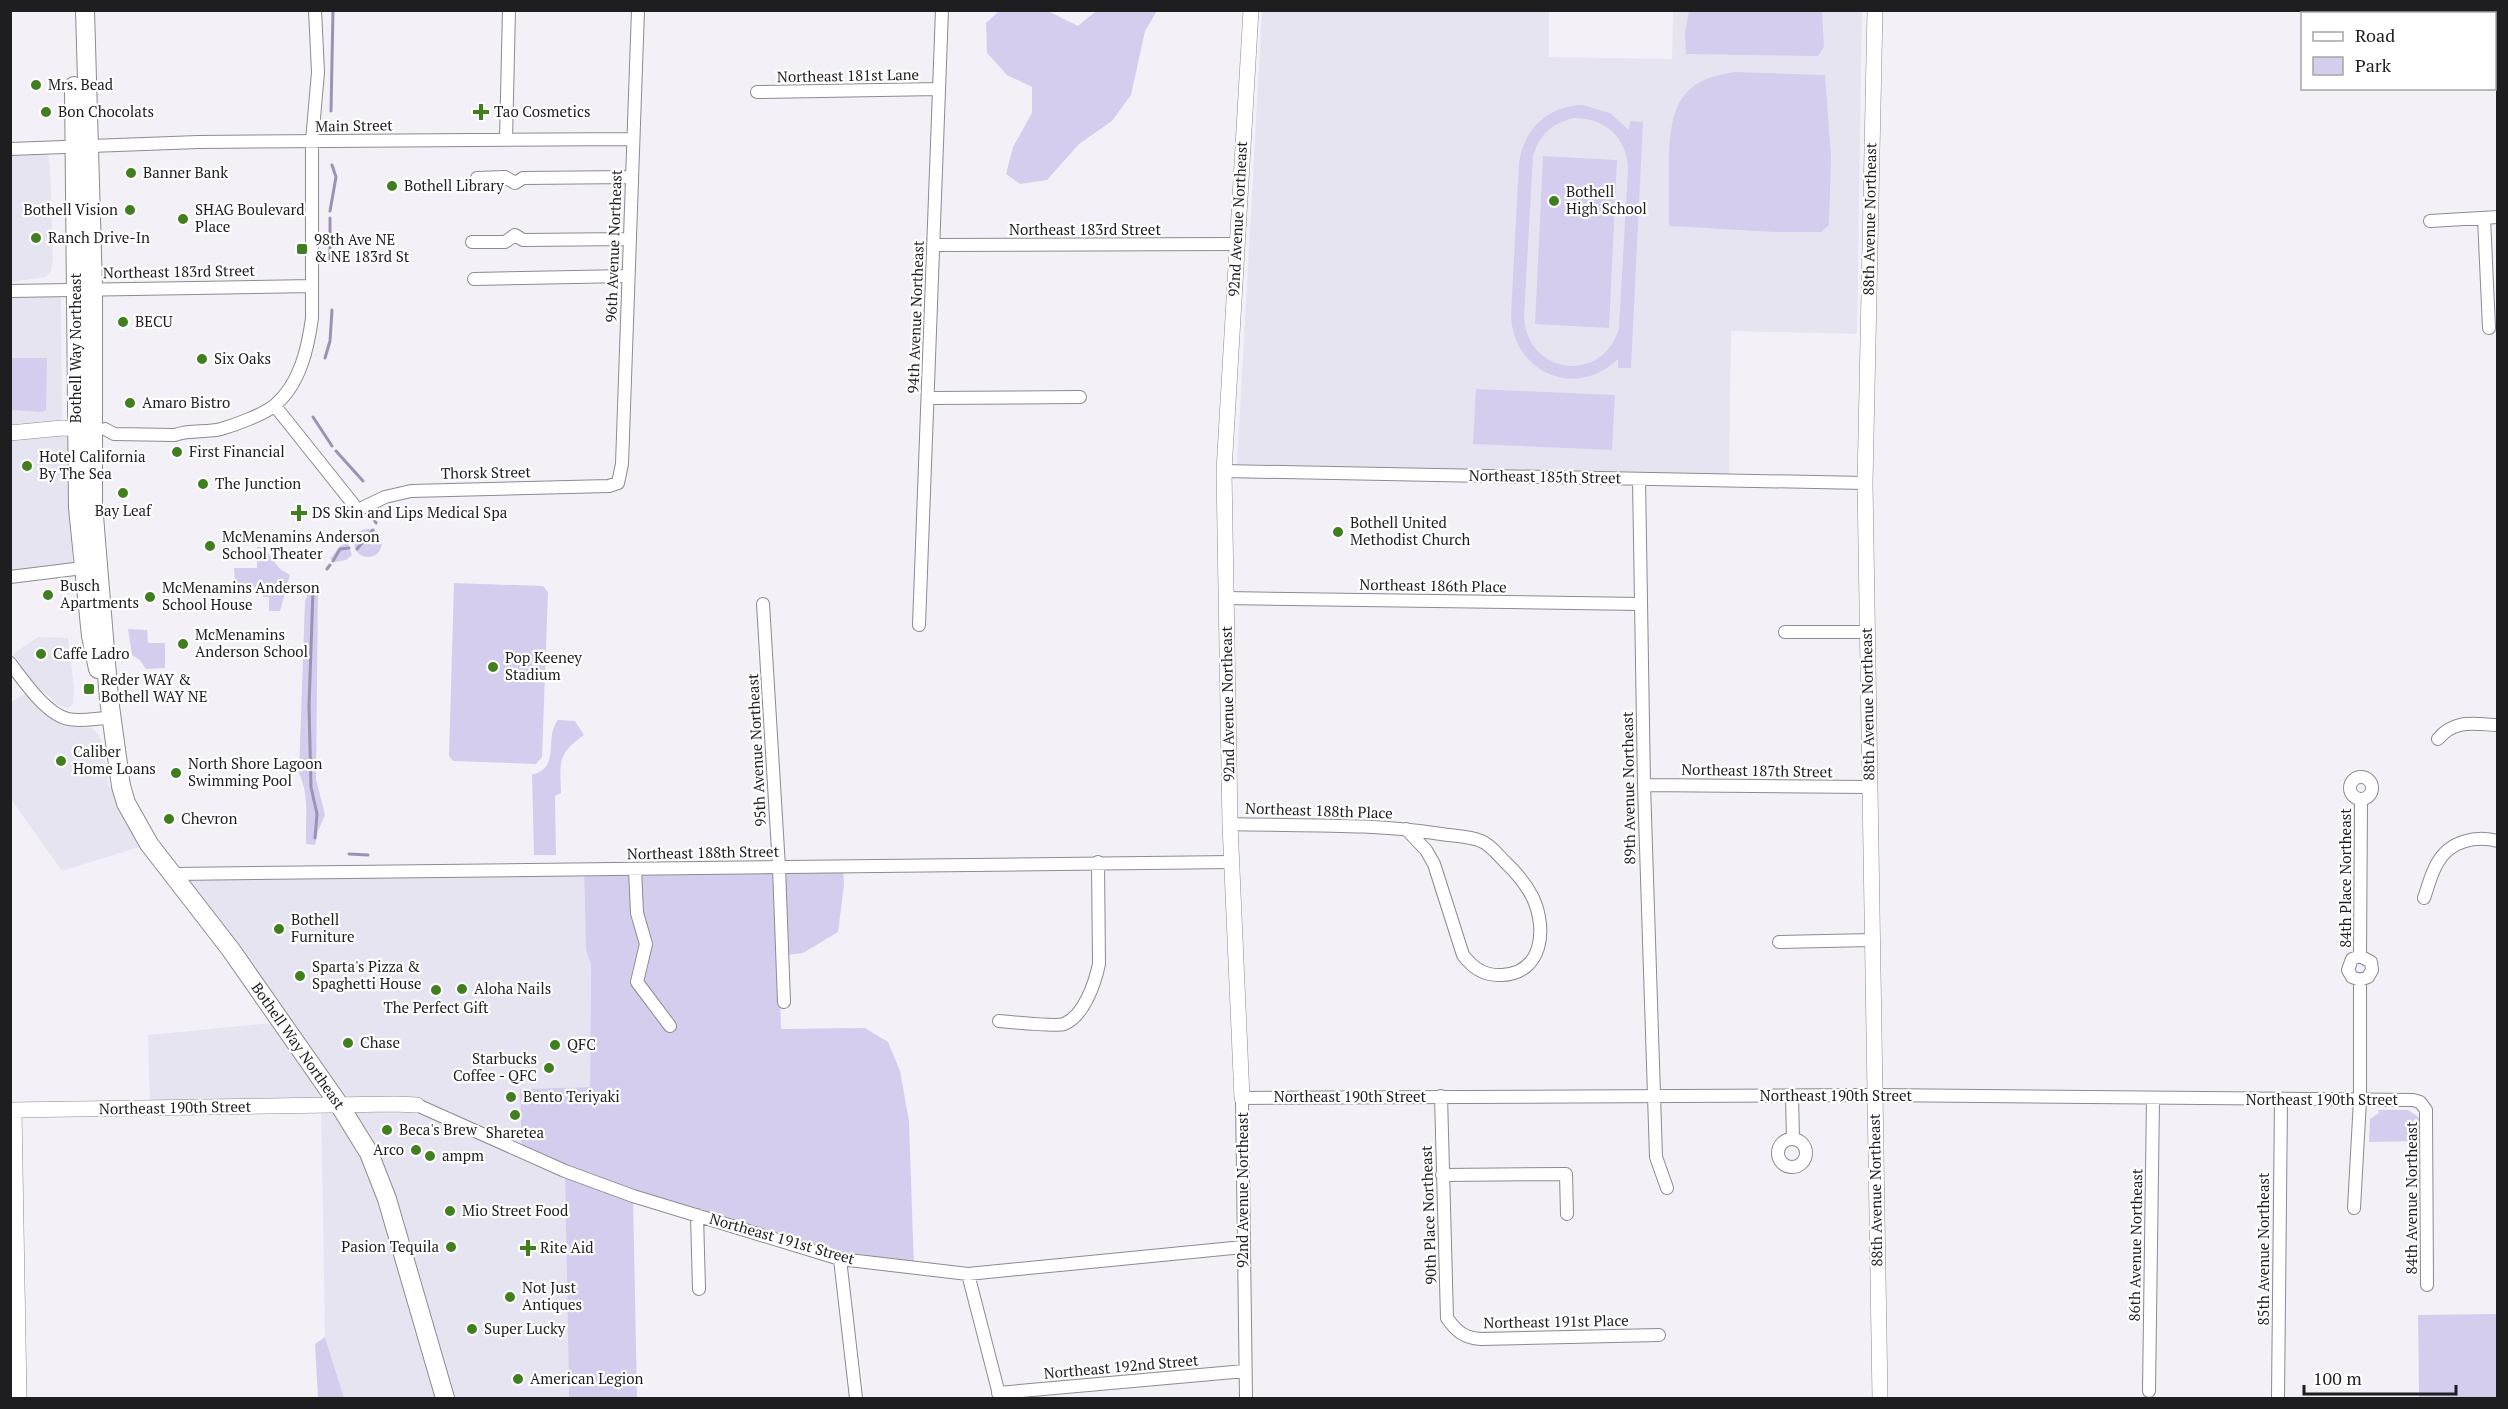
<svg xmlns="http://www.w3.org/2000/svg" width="2508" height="1409" font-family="'PT Serif',serif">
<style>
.built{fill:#e7e4f1}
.green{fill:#d5cdee;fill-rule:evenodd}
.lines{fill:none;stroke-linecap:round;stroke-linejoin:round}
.stream{stroke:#9b93b1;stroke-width:3}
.minor-casing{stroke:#8c8b90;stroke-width:14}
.tertiary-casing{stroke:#8c8b90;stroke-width:16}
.primary-casing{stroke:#8c8b90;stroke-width:20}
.minor{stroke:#fff;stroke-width:12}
.tertiary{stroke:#fff;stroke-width:15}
.primary{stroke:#fff;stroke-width:18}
.poi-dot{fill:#417f1e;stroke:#fff;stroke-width:2}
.labels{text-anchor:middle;stroke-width:4.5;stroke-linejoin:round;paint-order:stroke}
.street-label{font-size:15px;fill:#1e1d1f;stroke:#fff}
.poi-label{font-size:15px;fill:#1e1d1f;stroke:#fff;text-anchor:start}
</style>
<rect width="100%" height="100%" fill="#f3f1f7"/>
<path class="built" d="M1262,11H1549V57L1672,59L1673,11H1862L1857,334L1731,331L1729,475L1237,464Z
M48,154L50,165L53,257L51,271L46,277L11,282V156Z
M61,288L62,427L72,430V568L11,577V291Z
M38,637L68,638L74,687L73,704L68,708L58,705L31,680L13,654Z
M26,693L52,720L63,726L92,728L98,734L102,743L109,787L121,786L149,844L62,871L11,799L10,703Z
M584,870L586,950L591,965L590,1087L520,1089L565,1171L569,1398H344L325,1337L321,1103L150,1108L148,1035L281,1022L173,874Z"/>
<path class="green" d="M999,11H1048L1078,26L1096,11H1157L1145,31L1131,95L1112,121L1079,144L1047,180L1020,184L1006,174L1013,147L1032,113V87L1007,75L987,53L986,23Z
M1689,11H1822L1824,47L1818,56L1686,54L1685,32Z
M1735,72L1825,75L1831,157L1829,225L1821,232H1775L1669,226C1669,206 1669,185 1669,165C1670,113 1675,80 1735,72Z
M1583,105L1610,113L1629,130L1630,121L1643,122L1631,368H1618V359C1576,400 1513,373 1511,315L1519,163C1524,128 1548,106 1583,105ZM1575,118C1605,118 1627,138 1628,168L1619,328C1603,385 1526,375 1524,316L1533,156C1539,135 1553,122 1575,118Z
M1543,156L1617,160L1609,328L1535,324Z
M11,358H47L46,410L43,412L11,410Z
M1476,389L1615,395L1612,450L1473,444Z
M354 543a14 14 0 1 1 28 0a14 14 0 1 1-28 0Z
M348,543L352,555L346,560L335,562L330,559L340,546Z
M257,547H263L280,569L290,575L280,611H269V597H263V587H246V584H235L234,568H257Z
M454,583L543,586L548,592L542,757L536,764L453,761L449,756Z
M318,587L316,779L325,815L318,831L315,845L306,844C305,819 310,797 299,773L305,601L311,588Z
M128,629L147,630L148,643H165V668L146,669L140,660L132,655Z
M558,720L575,721L584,735C557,754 560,762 561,793L555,796L556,855H534L532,775C562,766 543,740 558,720Z
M843,867L844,885L838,932L803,953L779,956L781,1029L865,1028L888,1042L900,1071L909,1121L914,1268L840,1259L633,1196L637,1398H569L565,1171L522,1153L520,1089L590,1087L591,965L586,950L584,870Z
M2378,1110H2408L2420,1118V1141L2369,1142L2370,1119L2379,1113Z
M2497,1314V1398H2419L2418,1315Z
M325,1337L344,1398H318L315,1344Z"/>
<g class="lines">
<path class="stream" d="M331,111L333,10
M330,211L336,177L332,165
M330,218V262
M325,358L330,341L332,310
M313,417L332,446
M336,451L363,481
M373,518L376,523
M357,549L373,530
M333,561L340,549L349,548
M327,569L330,565
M313,590L309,706L311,787L317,814L315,838
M349,854L368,855"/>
<defs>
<path id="minor" d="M757,92L939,89
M506,140L509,10
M10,149L198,142L633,139
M477,178L505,177L515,183L523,178L632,177
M2484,218L2489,328
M2430,221L2498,217
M472,242H505L515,235L523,240L629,239
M933,245L1236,244
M474,279L628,276
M10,291L312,286
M928,398L1080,397
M275,406L358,510L385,497L411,491L609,486L618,483L622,464L638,10
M105,429L114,434L175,435C190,429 206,433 221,429C235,425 265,414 275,405C300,384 308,348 312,318V141L318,72L315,10
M1224,471L1865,483
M1639,479L1644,785L1656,1157L1667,1188
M10,577L83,568
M1226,598L1640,604
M763,604L779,867L784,1002
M919,625L942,10
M1785,632H1867
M10,663C23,680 46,714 68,719C81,722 97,718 111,718
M2438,739C2454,719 2474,724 2498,725
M2350 788a11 11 0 1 1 22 0a11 11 0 1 1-22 0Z
M1644,785L1869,787
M1230,824C1300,826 1372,823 1441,834C1453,836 1470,836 1481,841C1490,844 1499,856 1505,862C1517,873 1526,884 1533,898C1547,929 1543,973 1502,975C1484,976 1473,968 1463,955L1434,864L1426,850L1406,829
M635,869L637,913L646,944L637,982L670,1026
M173,874L1232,862
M2424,898C2428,887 2431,873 2438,862C2450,841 2476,835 2498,841
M1779,942L1872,940
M2360,956L2361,800
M999,1021C1011,1022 1055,1027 1064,1024C1084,1016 1095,983 1099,964L1098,862
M1441,1096L1447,1318C1456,1331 1464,1338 1481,1339L1659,1335
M1792,1096L1793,1139
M417,1105L565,1171L633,1196L840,1259L968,1274L1243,1247
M1778 1153a14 14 0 1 1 28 0a14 14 0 1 1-28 0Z
M1442,1175L1566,1174L1567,1214
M2354,1208L2360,1100V980L2368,977L2372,970L2371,962L2360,956L2352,959L2348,970L2352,977L2360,980
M697,1215L699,1289
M840,1259L856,1398
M968,1274L1000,1398
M2149,1391L2153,1099
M998,1393L1245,1371
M1246,1398L1242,1098L1874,1095L2413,1100L2420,1102L2426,1110L2427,1285
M2278,1398L2281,1100"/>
<path id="tertiary" d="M1875,10L1865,483L1880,1398
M10,433L62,428L87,429
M1242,1098L1230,824L1224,471L1251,10
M10,1110L395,1104L417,1105
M14,1110L19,1398"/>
<path id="primary" d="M85,10L93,288V504L109,699L121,786L126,803L149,844L231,950L340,1106L369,1153L387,1199L445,1398
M74,86L78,508L91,636L98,669"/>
</defs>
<use href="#minor" class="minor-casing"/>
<use href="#tertiary" class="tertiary-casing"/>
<use href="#primary" class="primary-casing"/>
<use href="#minor" class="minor"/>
<use href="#tertiary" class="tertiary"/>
<use href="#primary" class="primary"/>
</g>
<g class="poi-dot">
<circle cx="36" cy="85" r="6"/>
<circle cx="46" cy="112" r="6"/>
<path d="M478 103h6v6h6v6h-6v6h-6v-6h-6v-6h6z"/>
<circle cx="131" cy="173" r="6"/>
<circle cx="392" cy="186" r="6"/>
<circle cx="1554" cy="201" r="6"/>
<circle cx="130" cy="210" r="6"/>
<circle cx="183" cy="219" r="6"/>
<circle cx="36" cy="238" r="6"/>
<rect x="296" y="243" width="12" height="12" rx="3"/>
<circle cx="123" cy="322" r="6"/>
<circle cx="202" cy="359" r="6"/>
<circle cx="130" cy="403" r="6"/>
<circle cx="177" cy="452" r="6"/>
<circle cx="27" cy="466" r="6"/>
<circle cx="203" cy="484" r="6"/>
<circle cx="123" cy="493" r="6"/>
<path d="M296 504h6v6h6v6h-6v6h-6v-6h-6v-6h6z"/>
<circle cx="1338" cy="532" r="6"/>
<circle cx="210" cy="546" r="6"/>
<circle cx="48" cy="595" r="6"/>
<circle cx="150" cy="597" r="6"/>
<circle cx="183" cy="644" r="6"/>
<circle cx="41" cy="654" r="6"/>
<circle cx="493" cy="667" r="6"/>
<rect x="83" y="683" width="12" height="12" rx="3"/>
<circle cx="61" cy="761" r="6"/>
<circle cx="176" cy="773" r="6"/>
<circle cx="169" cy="819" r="6"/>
<circle cx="279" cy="929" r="6"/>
<circle cx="300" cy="976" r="6"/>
<circle cx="462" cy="989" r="6"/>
<circle cx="436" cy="990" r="6"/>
<circle cx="348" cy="1043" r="6"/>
<circle cx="555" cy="1045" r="6"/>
<circle cx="549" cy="1068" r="6"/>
<circle cx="511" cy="1097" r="6"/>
<circle cx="515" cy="1115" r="6"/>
<circle cx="387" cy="1130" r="6"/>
<circle cx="416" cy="1150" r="6"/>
<circle cx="430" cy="1156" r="6"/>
<circle cx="450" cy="1211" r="6"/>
<circle cx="451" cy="1247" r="6"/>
<path d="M525 1239h6v6h6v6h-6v6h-6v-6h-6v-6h6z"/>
<circle cx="510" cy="1297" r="6"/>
<circle cx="472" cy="1329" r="6"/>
<circle cx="518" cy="1379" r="6"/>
</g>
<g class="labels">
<g class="street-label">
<text transform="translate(848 76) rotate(-1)" y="5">Northeast 181st Lane</text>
<text transform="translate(354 126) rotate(-1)" y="5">Main Street</text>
<text transform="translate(1238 219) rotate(-87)" y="5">92nd Avenue Northeast</text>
<text transform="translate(1870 219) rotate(-89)" y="5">88th Avenue Northeast</text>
<text x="1085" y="235">Northeast 183rd Street</text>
<text transform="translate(614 246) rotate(-88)" y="5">96th Avenue Northeast</text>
<text transform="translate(179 272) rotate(-1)" y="5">Northeast 183rd Street</text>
<text transform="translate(916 317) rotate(-88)" y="5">94th Avenue Northeast</text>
<text transform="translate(76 348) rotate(-90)" y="5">Bothell Way Northeast</text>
<text transform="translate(486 473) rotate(-1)" y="5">Thorsk Street</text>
<text transform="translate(1545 477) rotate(1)" y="5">Northeast 185th Street</text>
<text transform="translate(1433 586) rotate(1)" y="5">Northeast 186th Place</text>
<text transform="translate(1228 704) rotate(-91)" y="5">92nd Avenue Northeast</text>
<text transform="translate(1868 704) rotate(-91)" y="5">88th Avenue Northeast</text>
<text transform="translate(757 750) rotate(-93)" y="5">95th Avenue Northeast</text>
<text transform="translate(1757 771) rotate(1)" y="5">Northeast 187th Street</text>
<text transform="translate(1629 788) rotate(-91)" y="5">89th Avenue Northeast</text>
<text transform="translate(1319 811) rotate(2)" y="5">Northeast 188th Place</text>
<text transform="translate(703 853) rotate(-1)" y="5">Northeast 188th Street</text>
<text transform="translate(2346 878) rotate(-90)" y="5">84th Place Northeast</text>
<text transform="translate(298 1046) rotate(55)" y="5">Bothell Way Northeast</text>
<text x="1836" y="1101">Northeast 190th Street</text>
<text x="1350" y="1102">Northeast 190th Street</text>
<text x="2322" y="1105">Northeast 190th Street</text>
<text transform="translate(175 1108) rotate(-1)" y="5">Northeast 190th Street</text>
<text transform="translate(1243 1190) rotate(-90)" y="5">92nd Avenue Northeast</text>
<text transform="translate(1876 1190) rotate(-91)" y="5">88th Avenue Northeast</text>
<text transform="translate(2412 1198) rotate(-90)" y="5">84th Avenue Northeast</text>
<text transform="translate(1429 1215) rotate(-92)" y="5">90th Place Northeast</text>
<text transform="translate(782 1239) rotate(16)" y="5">Northeast 191st Street</text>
<text transform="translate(2136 1245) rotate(-89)" y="5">86th Avenue Northeast</text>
<text transform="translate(2264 1249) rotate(-90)" y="5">85th Avenue Northeast</text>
<text transform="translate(1556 1322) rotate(-1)" y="5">Northeast 191st Place</text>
<text transform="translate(1121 1367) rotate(-5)" y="5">Northeast 192nd Street</text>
</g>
<g class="poi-label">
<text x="48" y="90">Mrs. Bead</text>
<text x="58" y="117">Bon Chocolats</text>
<text x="494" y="117">Tao Cosmetics</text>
<text x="143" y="178">Banner Bank</text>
<text x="404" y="191">Bothell Library</text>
<text x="1566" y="197">Bothell<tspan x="1566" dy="17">High School</tspan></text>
<text x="118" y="215" text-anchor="end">Bothell Vision</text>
<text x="195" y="215">SHAG Boulevard<tspan x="195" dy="17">Place</tspan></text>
<text x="48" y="243">Ranch Drive-In</text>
<text x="314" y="245">98th Ave NE<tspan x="314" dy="17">&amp; NE 183rd St</tspan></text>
<text x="135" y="327">BECU</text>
<text x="214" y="364">Six Oaks</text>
<text x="142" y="408">Amaro Bistro</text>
<text x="189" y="457">First Financial</text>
<text x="39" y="462">Hotel California<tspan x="39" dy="17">By The Sea</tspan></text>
<text x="215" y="489">The Junction</text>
<text x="123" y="516" text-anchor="middle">Bay Leaf</text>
<text x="312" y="518">DS Skin and Lips Medical Spa</text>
<text x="1350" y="528">Bothell United<tspan x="1350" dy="17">Methodist Church</tspan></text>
<text x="222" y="542">McMenamins Anderson<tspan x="222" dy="17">School Theater</tspan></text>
<text x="60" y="591">Busch<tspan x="60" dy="17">Apartments</tspan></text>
<text x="162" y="593">McMenamins Anderson<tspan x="162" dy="17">School House</tspan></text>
<text x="195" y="640">McMenamins<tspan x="195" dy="17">Anderson School</tspan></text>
<text x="53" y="659">Caffe Ladro</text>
<text x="505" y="663">Pop Keeney<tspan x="505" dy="17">Stadium</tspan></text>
<text x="101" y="685">Reder WAY &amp;<tspan x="101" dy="17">Bothell WAY NE</tspan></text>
<text x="73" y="757">Caliber<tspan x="73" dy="17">Home Loans</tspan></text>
<text x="188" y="769">North Shore Lagoon<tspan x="188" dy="17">Swimming Pool</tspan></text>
<text x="181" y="824">Chevron</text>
<text x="291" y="925">Bothell<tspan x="291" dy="17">Furniture</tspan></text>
<text x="312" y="972">Sparta's Pizza &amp;<tspan x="312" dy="17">Spaghetti House</tspan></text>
<text x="474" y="994">Aloha Nails</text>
<text x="436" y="1013" text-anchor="middle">The Perfect Gift</text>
<text x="360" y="1048">Chase</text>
<text x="567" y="1050">QFC</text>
<text x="537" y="1064" text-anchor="end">Starbucks<tspan x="537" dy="17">Coffee - QFC</tspan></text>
<text x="523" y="1102">Bento Teriyaki</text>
<text x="399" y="1135">Beca's Brew</text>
<text x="515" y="1138" text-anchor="middle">Sharetea</text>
<text x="404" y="1155" text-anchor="end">Arco</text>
<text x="442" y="1161">ampm</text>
<text x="462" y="1216">Mio Street Food</text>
<text x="439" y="1252" text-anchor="end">Pasion Tequila</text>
<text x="540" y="1253">Rite Aid</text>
<text x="522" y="1293">Not Just<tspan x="522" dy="17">Antiques</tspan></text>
<text x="484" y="1334">Super Lucky</text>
<text x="530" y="1384">American Legion</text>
</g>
</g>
<rect width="2508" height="1409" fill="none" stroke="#1e1d1f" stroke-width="24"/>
<rect x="2301" y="12" width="195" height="78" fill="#ffffff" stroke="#a5a5a5" stroke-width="1.5"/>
<rect x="2313" y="32" width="30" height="9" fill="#ffffff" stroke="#a5a5a5" stroke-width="1.5"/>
<text x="2355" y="42" font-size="18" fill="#1e1d1f">Road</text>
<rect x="2313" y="57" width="30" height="18" fill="#d5cdee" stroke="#a5a5a5" stroke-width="1.5"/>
<text x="2355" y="72" font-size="18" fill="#1e1d1f">Park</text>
<path d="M2304 1385v9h152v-9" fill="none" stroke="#1e1d1f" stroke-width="3"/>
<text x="2313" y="1385" font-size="18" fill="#1e1d1f" stroke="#ffffff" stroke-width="4.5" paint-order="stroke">100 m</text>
</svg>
